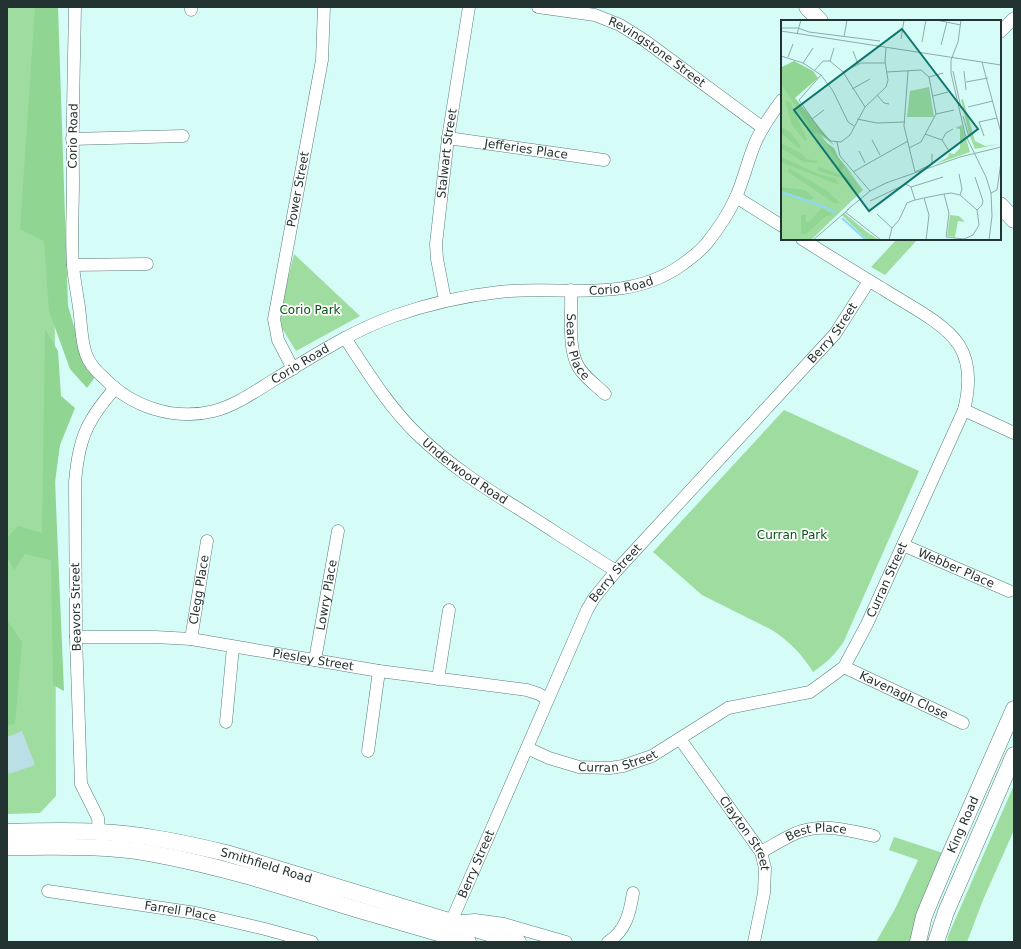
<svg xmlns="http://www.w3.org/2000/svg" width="1021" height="949" font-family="'DejaVu Sans',sans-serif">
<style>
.green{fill:#9fdca0}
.forest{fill:#90d591}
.building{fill:#bae0e6}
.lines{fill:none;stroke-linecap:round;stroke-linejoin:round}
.minor-casing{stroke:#597d79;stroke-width:13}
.secondary-casing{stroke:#597d79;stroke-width:17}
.minor{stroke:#fff;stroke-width:12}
.secondary{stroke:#fff;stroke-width:16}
.labels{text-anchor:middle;stroke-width:3.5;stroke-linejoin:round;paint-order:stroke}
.street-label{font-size:12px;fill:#233331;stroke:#fff}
.park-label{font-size:12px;fill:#065313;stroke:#fff}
.inset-river{fill:none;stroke:#8ad8fe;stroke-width:2}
.inset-road{fill:none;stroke:#8eaca8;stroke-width:1}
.view{fill:#0f766e;fill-opacity:0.15;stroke:#0f766e;stroke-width:2}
.inset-edge{fill:none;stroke:#233331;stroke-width:2}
</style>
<rect width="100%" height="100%" fill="#d5fcf7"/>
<path class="green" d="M7,7H54L56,796L40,813L7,814Z
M897,239H918L885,275L871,267Z
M294,254L360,316L296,351L282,328L280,312Z
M784,410L919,471L844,641C836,654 826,663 813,672C802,654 789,641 772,630L702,595L653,552Z
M1014,785V830L983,900L967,942H947L948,936Z
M894,837L943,853L913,942H876L896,907L918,860L889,850Z"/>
<path class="forest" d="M35,7H58L68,306L87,370L95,377L87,388L70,369L49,311L44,241L20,229Z
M45,329L58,351L61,396L75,408L60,445L55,482L64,691L53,685L51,560L25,554L14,570L7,557V538L18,526L42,533Z
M7,620L22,642L15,724L7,725Z"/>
<path class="building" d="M22,731L35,765L9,774L7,768V737Z"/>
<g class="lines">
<defs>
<g id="minor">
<path id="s1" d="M75,7C74,65 72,123 73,181C73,209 71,237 73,265C74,279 77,293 79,307C81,321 81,341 86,354C89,363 97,372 104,378C132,407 174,421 214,411C237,405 257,390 277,378C315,355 352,331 394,316C428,304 463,296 499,292C560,285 626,304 680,266C690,259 700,252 707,243C718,229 729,213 736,197C744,179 748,159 756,141C763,126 772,113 782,100"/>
<path d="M191,7V10"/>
<path id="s2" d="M538,7L595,15L620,25L644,40L763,128"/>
<path d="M1000,32L1014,18"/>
<path id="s3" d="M448,138L604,160"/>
<path d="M72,139L183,136"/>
<path d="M736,197L782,226"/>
<path d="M73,265L147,264"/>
<path id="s4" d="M571,290C572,312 568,342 576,362C581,375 595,384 605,394"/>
<path id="s5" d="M445,300L437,259L436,244L448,138L469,7"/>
<path id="s6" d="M345,338C367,371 388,406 417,434C448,464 483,487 519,509C552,530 584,551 616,571"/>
<path id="s7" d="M293,369L278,340L274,319L322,60L324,7"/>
<path d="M964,410L1014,433"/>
<path id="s8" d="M903,545L1009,591"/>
<path id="s9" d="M76,637H155L191,639L379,671L527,690L539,694L547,699"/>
<path id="s10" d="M191,639L207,541"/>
<path id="s11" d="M315,660L338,531"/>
<path id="s12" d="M844,667L963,723"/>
<path d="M438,679L449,610"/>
<path d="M226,722L233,647"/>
<path id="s13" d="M680,739L761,852L765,868L764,893L754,942"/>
<path id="s14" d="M527,748L549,758L579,767L610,768L623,766L652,756L728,708L810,692L844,667L867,624L964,410C969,390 971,364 959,345C944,322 906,304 883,289C856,273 829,256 802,239"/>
<path d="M368,751L379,671"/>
<path d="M99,831L98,818L81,784L76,637L75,482C77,461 80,438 92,419C98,408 107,398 115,388"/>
<path id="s15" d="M761,852C772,846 783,839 794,834C820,822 848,830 874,836"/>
<path id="s16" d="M48,891L196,913L265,929L312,942"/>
<path id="s17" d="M566,942L504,924L475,920L451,922L587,610L594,598L616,571L835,334L869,281"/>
<path d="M608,942C626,931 630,912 633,893"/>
</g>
<g id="secondary">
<path d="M807,7L820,21"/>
<path d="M1000,205L1014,220"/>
<path id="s18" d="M7,832C37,831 69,830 99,832C142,834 184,843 226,853L518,942"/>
<path d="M7,847C54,847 102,845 149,853C217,865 283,886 349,907C389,919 429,930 468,942"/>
<path id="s19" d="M918,942L924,916L947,861L1014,709"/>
<path d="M936,942L946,912L1014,755"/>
</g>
</defs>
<use href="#minor" class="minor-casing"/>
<use href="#secondary" class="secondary-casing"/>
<use href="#minor" class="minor"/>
<use href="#secondary" class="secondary"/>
</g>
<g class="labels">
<g class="street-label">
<text dy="4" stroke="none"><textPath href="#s2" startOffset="130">Revingstone Street</textPath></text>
<text transform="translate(73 136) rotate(-89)" y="4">Corio Road</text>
<text dy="4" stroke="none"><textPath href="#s3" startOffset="79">Jefferies Place</textPath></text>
<text dy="4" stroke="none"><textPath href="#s5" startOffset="148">Stalwart Street</textPath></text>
<text dy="4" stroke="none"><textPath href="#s7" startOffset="186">Power Street</textPath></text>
<text dy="4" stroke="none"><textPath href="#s1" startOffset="933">Corio Road</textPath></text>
<text dy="4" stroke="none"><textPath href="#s17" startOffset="829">Berry Street</textPath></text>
<text dy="4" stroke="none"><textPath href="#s4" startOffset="58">Sears Place</textPath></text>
<text dy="4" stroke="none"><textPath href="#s1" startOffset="597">Corio Road</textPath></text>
<text dy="4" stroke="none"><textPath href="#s6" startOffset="181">Underwood Road</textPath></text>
<text dy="4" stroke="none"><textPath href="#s8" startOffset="58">Webber Place</textPath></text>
<text dy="4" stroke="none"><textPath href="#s17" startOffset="505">Berry Street</textPath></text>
<text dy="4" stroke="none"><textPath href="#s14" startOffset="443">Curran Street</textPath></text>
<text dy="4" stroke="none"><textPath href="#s10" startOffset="50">Clegg Place</textPath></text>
<text dy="4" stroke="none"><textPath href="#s11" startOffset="66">Lowry Place</textPath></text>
<text transform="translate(76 607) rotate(-91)" y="4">Beavors Street</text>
<text dy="4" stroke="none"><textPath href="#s9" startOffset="239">Piesley Street</textPath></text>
<text dy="4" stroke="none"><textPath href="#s12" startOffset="66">Kavenagh Close</textPath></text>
<text dy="4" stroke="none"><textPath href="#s14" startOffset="95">Curran Street</textPath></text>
<text dy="4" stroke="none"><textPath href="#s19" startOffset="126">King Road</textPath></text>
<text dy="4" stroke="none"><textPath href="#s13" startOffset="115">Clayton Street</textPath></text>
<text dy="4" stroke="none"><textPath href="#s15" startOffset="60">Best Place</textPath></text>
<text dy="4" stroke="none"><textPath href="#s17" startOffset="181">Berry Street</textPath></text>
<text dy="4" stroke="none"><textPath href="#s18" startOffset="263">Smithfield Road</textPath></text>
<text dy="4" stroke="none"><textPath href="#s16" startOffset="134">Farrell Place</textPath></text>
</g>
<g class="park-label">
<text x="310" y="314">Corio Park</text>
<text x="792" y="539">Curran Park</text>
</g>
</g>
<g transform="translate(781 20)">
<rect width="220" height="220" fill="#d5fcf7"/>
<path d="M0,63L82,170L30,220H0ZM148,67L153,97H126L129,71ZM182,79L194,121L204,126L219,124L194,129L188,114L180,80ZM181,105L189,132L155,144L167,137L168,133L173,134L179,128V109L174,108ZM63,193L86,212L98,220H86L61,195ZM169,195L178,196L184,202L177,201L174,217L166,216Z" fill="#9fdca0"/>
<path d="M13,41L32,51L37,58L14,78L53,125L36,112L33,113L0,64V44L1,47ZM4,81L9,82L26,119L24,121L11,105ZM0,107L9,112L20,126L18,128L0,113ZM44,122L53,128L57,137L75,159L63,146L60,150L56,148L59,143ZM0,123L21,134L25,139L36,141V143L23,142L0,128ZM0,137L40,155L54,158L58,165L0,142ZM38,147L66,157L72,166L70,169L63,159L36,150ZM8,148L45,170L59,183H53L7,152ZM0,167L24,170L33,178L29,180L0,171ZM41,188L52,195L45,196L25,214H20V195H25V202L29,201Z" fill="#90d591"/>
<path class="inset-river" d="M0,172L44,187L56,194M61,198L85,220"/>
<path class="inset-road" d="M155,0L180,5M180,0L177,22L170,40V53L184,114L205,157L210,173L211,196L208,220M0,8H17L28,12L99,21M0,11L220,45M16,14L20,0M63,17L66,0M120,19L123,0M141,22L145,0M160,25L166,2M72,31L77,44M0,36L22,43L40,55L52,71L67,102L73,106M7,37L12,24M49,41L53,28M201,42L220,113M22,43L32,28M34,50L42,41H49L62,52L84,87M127,51L123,106L134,152L151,144V134M172,51L180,88M183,51L185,70M62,52L80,43H104M106,52L140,50L148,57L155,94L140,122L128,128M40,55L18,80L41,113L50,121L60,122L69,115L84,87L105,67L107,60L104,41L105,28M148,57L162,53M185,62L207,58M71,69L89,59M96,75L103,83L108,84M152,76L167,72M187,87L212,81M155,94L173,90M182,96L188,117M31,99L43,90M76,99L96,103L124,102M144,114L161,120L168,131M203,116L198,102L216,98M91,120L99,135M161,120L165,113L172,109M56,122L59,136L89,171M78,131L84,143M72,152L127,121M178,154L181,169L179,175M194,157L202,181L201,185L196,190M130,167L162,157M210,173L216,170L220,142M143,178L148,195L145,220M89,181L125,164L130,167L134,180M66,190L89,171L105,163L179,137L220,127M64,192L100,220M96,194L111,208M32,220L68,189M108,220L111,208L118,200L126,183L131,181L134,180L143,178L163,174L170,173L179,175L196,190L198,205L192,215L183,219L165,217L168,193L163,174"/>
<path class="view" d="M121,9L197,109L88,191L13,90Z"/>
<rect width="220" height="220" class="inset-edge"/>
</g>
<rect width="1021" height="949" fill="none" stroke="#233331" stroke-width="16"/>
</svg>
